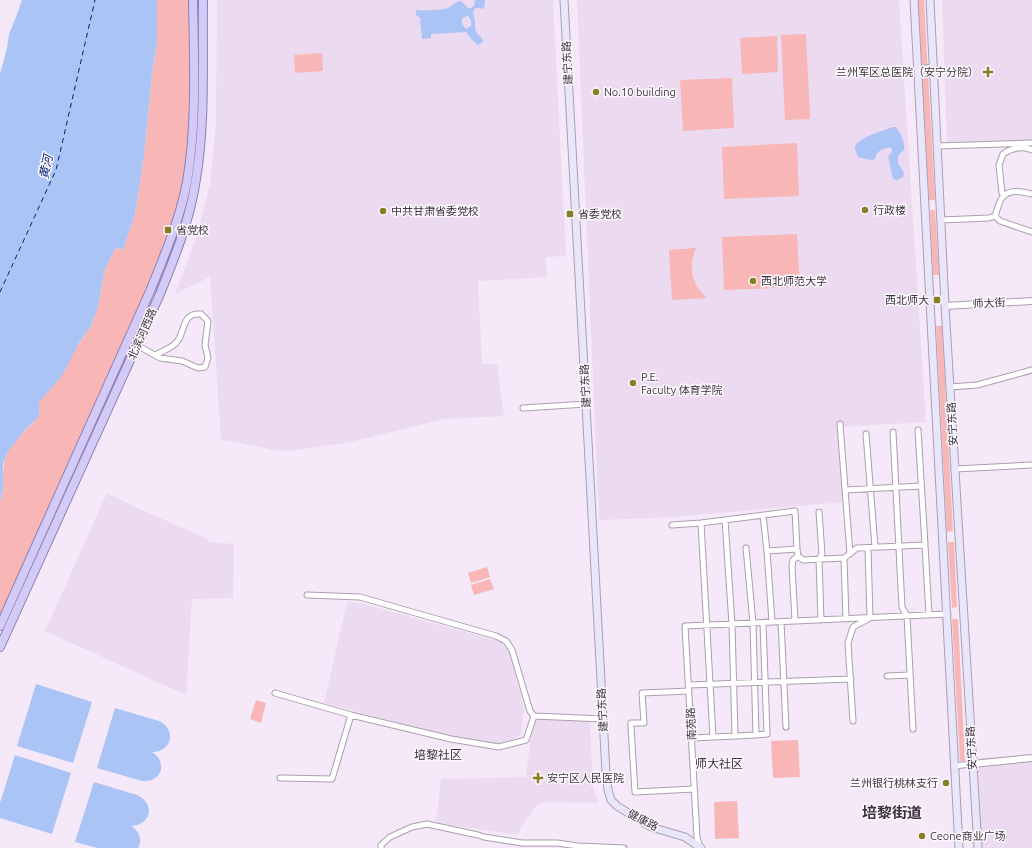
<svg xmlns="http://www.w3.org/2000/svg" width="1032" height="848" font-family="Ubuntu,'Noto Sans SC',sans-serif">
<style>
.built{fill:#ecdaf0}
.green{fill:#f9b6b7}
.water{fill:#aac4f6;fill-rule:evenodd}
.lines{fill:none;stroke-linecap:round;stroke-linejoin:round}
.ferry{stroke:#01207c;stroke-width:1;stroke-dasharray:5 4;stroke-linecap:butt}
.minor-casing{stroke:#ab9fae;stroke-width:7}
.tertiary-casing{stroke:#ab9fae;stroke-width:8}
.secondary-casing{stroke:#ab9fae;stroke-width:9}
.primary-casing{stroke:#8b80b2;stroke-width:10}
.minor{stroke:#fff;stroke-width:5}
.tertiary{stroke:#fff;stroke-width:6}
.secondary{stroke:#e9e5fb;stroke-width:7}
.primary{stroke:#d3caf7;stroke-width:8}
.poi-dot{fill:#877e25;stroke:#fef8ff;stroke-width:1.5}
.labels{text-anchor:middle;stroke-width:3;stroke-linejoin:round;paint-order:stroke}
.street-label{font-size:11px;fill:#3c373d;stroke:#fef8ff}
.poi-label{font-size:11px;fill:#3c373d;stroke:#fef8ff;text-anchor:start}
.water-label{font-size:12px;font-style:italic;fill:#01207c;stroke:#fef8ff}
.neighbourhood-label{font-size:12px;fill:#3a2f3c;stroke:#fef8ff}
.district-label{font-size:15px;font-weight:bold;fill:#3a2f3c;stroke:#fef8ff}
</style>
<rect width="100%" height="100%" fill="#f5e8f8"/>
<path class="built" d="M217,0H553L566,256L546,257L547,277L478,281L482,364H497L504,416L444,419L350,442L289,451L272,450L242,443L221,440L210,277L175,294L196,238L210,184L216,125Z
M577,0H899L926,422L838,427L844,502L674,517L599,520Z
M942,0H1032V143L947,146Z
M107,493L146,512L208,539L209,542L234,544L233,598L192,599L186,695L45,631Z
M347,602L364,604L501,642L507,649L511,657L524,709L521,734L505,744L485,745L324,703Z
M535,718L590,722L593,787L598,803L547,802L536,806L522,826L518,835L436,823L441,779L526,777L530,743Z
M1032,754V848H980L977,758Z"/>
<path class="green" d="M157,0H194L191,153L172,237L0,626V502C6,486 0,468 7,453C11,445 19,437 25,431C29,426 37,421 39,414C40,410 38,406 39,402L91,326L97,310L105,269L116,247L123,250L135,214L144,156L152,73L157,44Z
M918,0H924L935,200H929Z
M806,34L810,119L785,120L781,35Z
M777,36L778,72L742,74L740,38Z
M322,53L323,71L295,73L294,55Z
M732,78L734,128L683,131L680,80Z
M797,143L799,196L724,199L722,147Z
M930,210H935L939,275H933Z
M797,234L800,287L724,290L722,237Z
M696,248C688,269 691,283 707,298L672,300L669,250Z
M936,326H942L953,531L947,532Z
M948,542H954L957,607L952,608Z
M487,567L490,577L471,583L468,573Z
M490,579L494,589L474,595L471,585Z
M952,619H958L965,761H960Z
M256,700L266,703L261,723L250,719Z
M798,740L800,777L773,778L771,741Z
M737,801L739,838L715,839L714,802Z"/>
<path class="water" d="M22,0H157V44L152,73L144,156L135,214L123,250L116,247L105,269L97,310L91,326L79,343L62,376L39,402V414L38,418L25,430L7,453L3,464V489L0,502V74L7,48L9,34L16,17Z
M475,0H485L484,9C470,5 473,13 475,21C475,25 475,28 476,31C478,36 483,37 483,42L478,45C473,41 469,37 466,32L431,34V38L422,39L420,18L416,15V10C421,11 444,10 448,8C453,5 455,2 461,1L468,8H471L474,6ZM468,16C471,19 472,22 471,26L466,29L462,24V19L464,17Z
M893,127H896C900,132 907,145 903,151C901,153 899,154 898,156V163L904,173L903,177L897,180L893,179L888,156L892,152L891,147C882,149 877,150 875,159L871,160L858,157C857,154 855,150 855,147C857,138 885,130 893,127Z
M36,684L92,702L73,763L17,746Z
M115,708L159,721C177,730 172,752 152,752C168,762 162,783 142,781L97,768Z
M15,755L71,773L52,834L0,818V803Z
M94,782L137,795C156,804 151,825 131,826C139,831 143,839 138,848H97L75,842Z"/>
<g class="lines">
<path class="ferry" d="M0,292L56,170L95,0"/>
<defs>
<path id="minor" d="M937,146L1032,143
M1005,195L1002,193L999,165L1003,154C1012,148 1021,145 1032,150
M995,216L1000,221L1032,232
M941,220L989,218L995,216C997,211 999,201 1002,198C1009,188 1023,192 1032,194
M142,348L160,358L182,361L198,368L205,367L208,358L205,345L208,321L201,314C180,312 186,335 175,344C169,349 161,352 155,355
M950,387L977,385L1032,370
M523,408L586,404
M840,424L850,554
M918,430L925,545
M893,432L902,607L907,616L913,729
M866,434L875,547
M955,469L1032,465
M845,490L921,486
M819,512L822,554L819,559L821,620
M763,515L767,551
M725,520L732,624L735,736L756,735
M701,523L713,737L735,736
M672,525L701,523L795,511L797,549L798,556L803,560L844,558L857,548L925,545L929,615
M746,548L753,623L756,735L767,734L763,623
M844,558L846,619
M307,595L360,597L496,636L506,641L512,650L530,711L534,716L603,719
M795,621L792,566L793,560L798,556
M772,622L767,551L797,549
M781,622L786,727
M887,676L910,675
M689,685L851,679
M689,691L642,693L644,723H631V727L635,792L694,789
M275,693L351,715L451,739L499,747L526,740L534,716
M853,721L848,643L853,627L870,618L868,548
M692,738L713,737
M954,766L972,764
M280,778L332,779L351,715
M381,848V845L390,837L412,827L427,824L478,835L484,837L522,843H557L578,846L624,848
M700,848L697,837L685,626L948,614"/>
<path id="tertiary" d="M945,306L1032,301
M972,764L1032,758"/>
<path id="secondary" d="M564,0L606,773L608,790L611,800L617,806L651,827L685,837L701,848
M914,0L959,848
M930,0L945,306L978,848
M918,70L933,68"/>
<path id="primary" d="M0,626L151,289C165,254 180,219 187,182C197,122 194,60 193,0
M0,647L160,294C174,259 189,222 195,185C206,124 202,61 203,0"/>
</defs>
<use href="#minor" class="minor-casing"/>
<use href="#tertiary" class="tertiary-casing"/>
<use href="#secondary" class="secondary-casing"/>
<use href="#primary" class="primary-casing"/>
<use href="#minor" class="minor"/>
<use href="#tertiary" class="tertiary"/>
<use href="#secondary" class="secondary"/>
<use href="#primary" class="primary"/>
</g>
<g class="poi-dot">
<path d="M986 66h4v4h4v4h-4v4h-4v-4h-4v-4h4z"/>
<circle cx="596" cy="92" r="4"/>
<circle cx="865" cy="210" r="4"/>
<circle cx="383" cy="211" r="4"/>
<rect x="566" y="210" width="8" height="8" rx="2"/>
<rect x="164" y="226" width="8" height="8" rx="2"/>
<circle cx="753" cy="281" r="4"/>
<rect x="933" y="296" width="8" height="8" rx="2"/>
<circle cx="633" cy="383" r="4"/>
<path d="M536 772h4v4h4v4h-4v4h-4v-4h-4v-4h4z"/>
<circle cx="946" cy="783" r="4"/>
<circle cx="922" cy="836" r="4"/>
</g>
<g class="labels">
<g class="street-label">
<text transform="translate(567 63) rotate(-93)" y="4">建宁东路</text>
<text transform="translate(989 303) rotate(-3)" y="4">师大街</text>
<text transform="translate(142 334) rotate(-66)" y="4">北滨河西路</text>
<text transform="translate(585 386) rotate(-93)" y="4">建宁东路</text>
<text transform="translate(952 424) rotate(-93)" y="4">安宁东路</text>
<text transform="translate(602 710) rotate(-93)" y="4">建宁东路</text>
<text transform="translate(691 724) rotate(-93)" y="4">南苑路</text>
<text transform="translate(971 748) rotate(-93)" y="4">安宁东路</text>
<text transform="translate(643 820) rotate(27)" y="4">健康路</text>
</g>
<g class="poi-label">
<text x="979" y="76" text-anchor="end">兰州军区总医院（安宁分院）</text>
<text x="604" y="96">No.10 building</text>
<text x="873" y="214">行政楼</text>
<text x="391" y="215">中共甘肃省委党校</text>
<text x="578" y="218">省委党校</text>
<text x="176" y="234">省党校</text>
<text x="761" y="285">西北师范大学</text>
<text x="929" y="304" text-anchor="end">西北师大</text>
<text x="641" y="381">P.E.<tspan x="641" dy="13">Faculty 体育学院</tspan></text>
<text x="547" y="782">安宁区人民医院</text>
<text x="938" y="787" text-anchor="end">兰州银行桃林支行</text>
<text x="930" y="840">Ceone商业广场</text>
</g>
<g class="water-label">
<text transform="translate(46 167) rotate(-78)" y="4">黄河</text>
</g>
<g class="neighbourhood-label">
<text x="438" y="759">培黎社区</text>
<text x="719" y="768">师大社区</text>
</g>
<g class="district-label">
<text x="892" y="818">培黎街道</text>
</g>
</g>
</svg>
